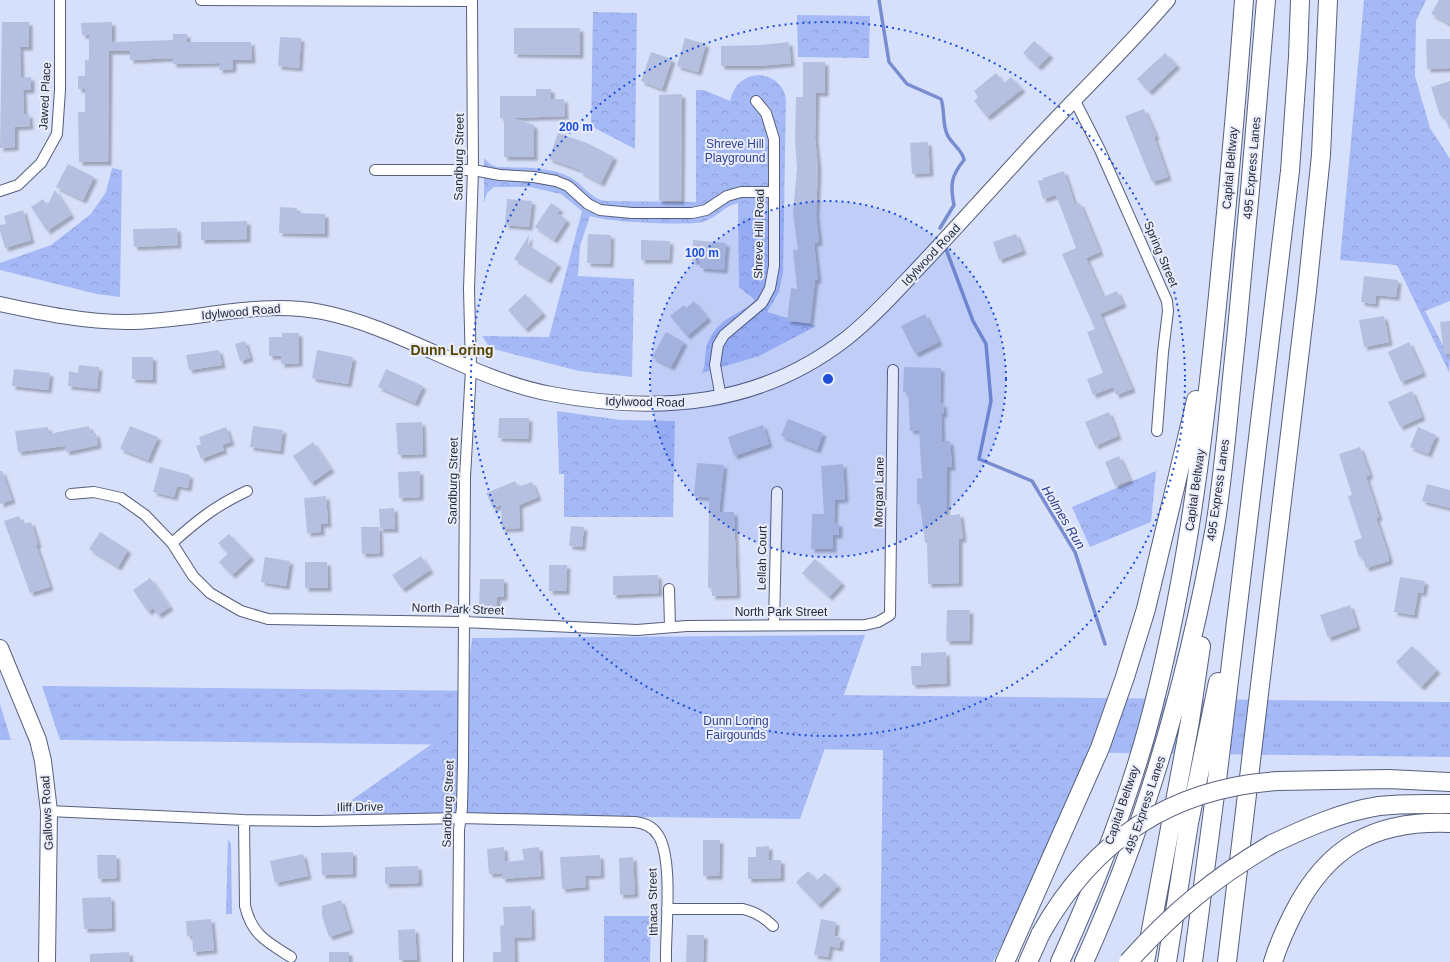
<svg xmlns="http://www.w3.org/2000/svg" width="1450" height="962" font-family="Arial,sans-serif">
<style>
.grass{fill:url(#grass-tufts)}
.forest{fill:url(#forest-crowns)}
.lines{fill:none;stroke-linecap:round;stroke-linejoin:round}
.stream{stroke:#788cd0;stroke-width:3.5}
.building{fill:#b5c0e0;filter:url(#shadow)}
.street-casing{stroke:#565f7c;stroke-width:12}
.secondary-casing{stroke:#565f7c;stroke-width:16}
.primary-casing{stroke:#565f7c;stroke-width:18}
.highway-casing{stroke:#565f7c;stroke-width:20}
.street{stroke:#fff;stroke-width:10}
.secondary{stroke:#fff;stroke-width:14}
.primary{stroke:#fff;stroke-width:16}
.highway{stroke:#fff;stroke-width:18}
.highway-bridge-casing{stroke:#565f7c;stroke-width:20;stroke-linecap:butt}
.highway-bridge{stroke:#fff;stroke-width:18}
.ring{fill:none;stroke:#1d4ed8;stroke-width:2;stroke-dasharray:2 4}
.labels{text-anchor:middle;stroke-width:4;stroke-linejoin:round;paint-order:stroke}
.street-label{font-size:12px;fill:#262a37;stroke:#e9edfb}
.park-label{font-size:12px;fill:#334495;stroke:#e9edfb}
.water-label{font-size:13px;font-style:italic;fill:#2d3d8d;stroke:#e9edfb}
.quarter-label{font-size:14px;font-weight:bold;fill:#574502;stroke:#e9edfb}
.centre{fill:#1d4ed8;stroke:#e9edfb;stroke-width:2}
.ring-label{font-size:12px;text-anchor:middle;font-weight:bold;fill:#1d4ed8;stroke:#e9edfb;stroke-width:4;stroke-linejoin:round;paint-order:stroke}
</style>
<defs>
<pattern id="grass-tufts" width="24" height="20" patternUnits="userSpaceOnUse"><rect width="24" height="20" fill="#a5b9f7"/><path d="M3 7l-1-3M5 7V3M7 7l1-3M15 17l-1-3M17 17v-4M19 17l1-3" fill="none" stroke="#8e9fd4"/></pattern>
<pattern id="forest-crowns" width="20" height="18" patternUnits="userSpaceOnUse"><rect width="20" height="18" fill="#a5b9f7"/><path d="M2 6a3 3 0 1 1 6 0M12 15a3 3 0 1 1 6 0" fill="none" stroke="#8e9fd4"/></pattern>
<filter id="shadow"><feDropShadow dx="3.5" dy="3.5" stdDeviation="1" flood-color="#0004"/></filter>
</defs>
<rect width="100%" height="100%" fill="#d7e0fb"/>
<path class="grass" d="M42,686L1450,702V757L65,740H60Z
M0,704L11,740H0Z"/>
<path class="forest" d="M1364,0H1426L1416,21L1415,76L1430,128L1450,159V301L1425,311L1450,359L1449,372L1397,265L1340,260Z
M593,12L637,13L635,149L591,126Z
M797,15L870,16L869,58L798,57Z
M758,75C772,76 784,84 786,99L783,272L779,292L767,312L816,326L759,356L702,373C707,364 703,351 709,340C722,314 739,317 755,300L739,287L738,203C726,205 716,218 703,222C687,226 606,222 590,216L580,246L578,276L634,279L632,377L579,371L490,348L482,336L549,337L582,211L561,194L530,187H494L487,193L484,203V158L490,164L497,167C519,168 549,166 570,177C583,184 590,198 605,201L696,202V90H704L730,101C734,86 741,77 758,75Z
M112,168L122,170L120,297L97,294L0,270V263L51,245L91,214L106,192Z
M557,411L621,420L675,421L673,517H564V474H559Z
M1156,471L1151,522L1090,547L1072,507Z
M865,635L800,819L333,813L462,723L472,638Z
M883,749L1091,751L1082,784L993,962H880Z
M228,839L231,844L232,914H226Z
M604,916H651L650,962H604Z"/>
<g class="lines">
<path class="stream" d="M879,0L889,62L907,84L941,99C945,110 942,122 947,134C951,144 963,150 964,160C951,176 950,185 954,205L940,228
M946,249L973,321L986,344L991,401L979,459L1032,481L1075,552L1105,644"/>
</g>
<path class="building" d="M1439,0H1450V24L1431,14Z
M2,22H29V47H20L21,78L31,77V90H23L24,114H29L30,126L15,127V147L0,148Z
M112,22V42L173,40V34H187V42H251L252,60H233V69L219,70V63L173,64V58L130,60V51H109L108,162H79L78,112H85V89H78V76H85V60H89V35H82L81,23Z
M514,28H580V55L514,54Z
M280,37L301,38L299,68L278,66Z
M685,38L706,44L698,72L677,66Z
M1426,39H1450V68L1427,69Z
M1034,41L1050,55L1038,67L1023,53Z
M789,42L791,63L759,66H721V46L761,45Z
M651,52L672,59L662,89L641,81Z
M1165,53L1177,65L1149,92L1137,79Z
M803,62H825V93H816L815,138L818,168L816,215L819,242L814,243L818,280H815L810,323L787,321L791,288L797,289L793,250H798L793,213L797,168L795,139L796,97H803Z
M996,73L1004,83L1011,77L1022,89L987,117L974,101L978,97L974,91Z
M1450,81V130L1443,115L1440,116L1431,87Z
M536,89H551V99H564L565,116L513,118L534,125V157H504V118H500V96H536Z
M682,94L681,201H659V95Z
M1144,109L1156,136L1154,137L1168,177L1152,182L1125,116Z
M558,133L587,143L614,157L601,183L580,172L581,170L549,159Z
M928,142L930,173L912,174L910,143Z
M68,164L94,177L83,200L56,187Z
M1064,171L1075,205L1080,203L1100,252L1086,258L1103,297L1117,291L1123,304L1100,314L1132,389L1116,395L1113,387L1093,395L1087,379L1103,373L1087,332L1095,329L1062,254L1076,248L1056,195L1043,199L1038,181L1043,180V178Z
M55,190L71,215L47,231L31,207L43,199L47,206Z
M507,199L532,201L529,227L505,225Z
M551,203L560,209L557,213L567,220L554,240L535,227Z
M280,207L297,208V213L325,214V234L279,233Z
M23,210L31,240L5,248L0,231V225L6,224L4,216Z
M247,221V239L201,240V222Z
M177,228L178,245L134,247L133,229Z
M588,234L611,235L610,264L587,263Z
M1016,234L1023,251L999,260L993,242Z
M529,235L528,245L558,264L548,280L514,259Z
M641,240L670,241L669,260H641Z
M693,240L726,243L724,270L700,268V261H692Z
M1364,276L1398,280L1396,297L1376,295L1375,304L1361,302Z
M525,294L543,313L525,329L508,310Z
M694,301L708,318L687,336L670,316L684,305L686,308Z
M925,314L939,342L915,354L901,326Z
M1384,316L1389,342L1364,347L1359,320Z
M1450,321V354H1444L1440,322Z
M666,332L684,342L671,367L652,357Z
M282,333H299V363L281,364V356H269V337H282Z
M245,341L250,358L240,361L235,344Z
M1409,342L1423,373L1401,382L1388,352Z
M219,350L222,365L189,370L186,355Z
M317,350L353,357L348,384L312,378Z
M132,357H153V380L132,379Z
M79,365L99,367L97,389L68,386L69,371L78,373Z
M904,367L941,368L940,404L943,403L944,414H941L942,441H950L952,467H947L946,516L960,514L963,539H959V583L928,584L927,543H925L920,504H917V478L922,479L919,430L910,431L908,392H903Z
M14,369L50,373L48,390L12,386Z
M386,369L423,386L415,403L378,387Z
M1412,391L1422,417L1400,427L1388,402Z
M1109,412L1118,436L1095,446L1085,422Z
M499,418H529L528,439L498,438Z
M788,419L823,433L817,450L781,436Z
M422,422L423,454L398,455L396,423Z
M763,425L769,444L734,456L728,437Z
M89,426L91,434L96,433L98,445L66,452L65,446L18,452L15,431L48,427L49,434Z
M130,426L158,437L148,460L120,449Z
M253,426L283,430L280,451L250,447Z
M226,427L231,442L222,445L224,450L201,459L196,446L201,444L199,437Z
M1418,427L1436,435L1428,454L1410,447Z
M313,442L331,469L311,483L293,456Z
M1360,447L1370,475L1366,477L1379,517L1376,518L1389,557V561L1366,568L1362,556L1359,557L1354,541L1362,538L1348,496L1352,495L1339,454Z
M1119,456L1130,480L1115,486L1105,462Z
M697,463L724,465L719,512H734L737,595L712,596V588H708L709,498L694,496Z
M843,464L845,499L835,500L834,523H839V535H833V549H811L812,514H824L821,466Z
M160,467L190,475L188,488L177,486L174,497L153,492Z
M0,471H2L12,500L0,504Z
M420,471V497L399,498L398,472Z
M515,481L518,487L532,482L538,497L519,505L520,528L502,529L501,505L493,508L486,493Z
M1427,484L1450,490V508L1422,501Z
M326,496L328,524H321V532L307,533L304,498Z
M394,508L395,529H380L379,509Z
M19,516L22,524L31,522L38,544L36,545L50,587L30,593L4,521Z
M571,526L584,527L582,547L569,546Z
M361,527H379L380,553L362,554Z
M100,532L128,550L118,567L89,549Z
M229,534L251,557L232,575L219,562L228,553L218,543Z
M421,556L430,570L402,589L392,575Z
M265,557L290,561L286,586L261,582Z
M815,559L842,583L829,597L802,573Z
M305,562H327L328,588H305Z
M549,565H567L566,591H549Z
M658,575L659,593L613,595V576Z
M1400,577L1425,581L1423,593L1418,592L1414,615L1394,612Z
M150,578L170,607L158,615L153,608L148,612L133,590Z
M480,579H504V597H497V608H479Z
M1350,605L1357,627L1328,638L1320,615Z
M947,610H970L969,641H946Z
M1412,646L1437,670L1421,687L1396,662Z
M946,652L947,683L912,685L911,666H921V653Z
M703,840H720L719,876H703Z
M769,846V860H781V878L748,879V857H756V847Z
M504,847L505,862L524,860L522,849L539,847L541,876L502,879V873L489,874L487,849Z
M353,852V874L322,875L321,853Z
M303,854L308,876L275,883L270,861Z
M97,855H116L117,878L98,879Z
M600,855L601,875L585,876L586,887L562,889L560,857Z
M633,857L635,894L620,895L619,858Z
M418,866L419,883L385,884V867Z
M808,871L817,880L825,873L838,886L818,905L796,882Z
M111,897L112,928L84,929L82,898Z
M341,900L350,930L329,937L322,916V906Z
M531,906L532,937L514,938L515,962H493V952H501L500,926L504,925L503,907Z
M211,919L214,950L193,952L192,935L187,936L186,921Z
M821,919L836,922L834,936L841,937L839,948L830,946L828,957L814,955Z
M415,929L417,960H399L398,930Z
M687,935H704L703,962H686Z
M129,952L130,962H90V954Z
M329,952H349V962H329Z"/>
<g class="lines">
<defs>
<path id="street" d="M201,0L472,1
M1074,99L1100,150L1167,301L1168,311L1163,352L1157,431
M375,170H473L500,175L534,177L556,181L568,186L588,204L600,210L632,213H692L706,210L727,196L741,192H773
M0,191L18,185L41,163L57,134L60,90V0
M721,398L715,365L718,345L724,335L762,303L770,288L774,266V139L766,113L756,101
M71,494L94,492L121,498L145,515L172,543L193,576L210,593L241,611L268,619L464,622L637,630L687,626L865,625L878,622L890,615L893,370
M172,543C198,520 215,506 247,491
M669,589L670,627
M774,625L777,492
M49,811L244,820L317,821L460,818L635,822C644,823 653,827 658,835C674,859 665,932 666,962
M244,820L245,906C252,935 267,942 291,957
M667,909H743C756,912 764,917 773,926
M458,962L459,830L462,808L463,762L465,477L471,369L469,289L473,170L472,0"/>
<path id="secondary" d="M0,304C42,313 84,322 127,322C193,322 256,299 322,312C402,328 471,379 551,394C657,414 759,407 847,338C875,316 899,288 924,262C955,229 985,196 1015,163C1065,107 1120,56 1168,0"/>
<path id="primary" d="M0,648L38,740L43,761L49,811L47,962"/>
<path id="highway" d="M1278,781L1388,779L1450,782
M1272,844C1306,828 1341,812 1379,806C1403,803 1426,804 1450,804
M1005,962L1100,748L1125,677L1146,609L1196,400
M1028,962L1041,933
M1060,962C1094,887 1125,810 1147,730C1183,598 1201,462 1215,325C1226,217 1236,109 1244,0
M1084,962C1147,823 1188,677 1215,527C1225,465 1229,402 1236,340C1247,227 1257,113 1266,0
M1145,962L1190,721L1201,646
M1167,962L1189,823L1218,682
M1193,962L1218,772L1290,171L1298,57L1300,0
M1227,962L1307,291L1321,155L1328,0
M1273,962C1278,945 1285,930 1293,914C1327,846 1375,820 1450,823"/>
</defs>
<use href="#street" class="street-casing"/>
<use href="#secondary" class="secondary-casing"/>
<use href="#primary" class="primary-casing"/>
<use href="#highway" class="highway-casing"/>
<use href="#street" class="street"/>
<use href="#secondary" class="secondary"/>
<use href="#primary" class="primary"/>
<use href="#highway" class="highway"/>
<defs>
<path id="highway-bridge" d="M1041,933C1094,839 1171,788 1278,781
M1128,962C1173,912 1214,878 1272,844"/>
</defs>
<use href="#highway-bridge" class="highway-bridge-casing"/>
<use href="#highway-bridge" class="highway-bridge"/>
</g>
<circle cx="828" cy="379" r="178" fill="#1d4ed8" fill-opacity=".12"/>
<g class="ring">
<circle cx="828" cy="379" r="178"/>
<circle cx="828" cy="379" r="357"/>
</g>
<g class="labels">
<g class="street-label">
<text transform="translate(45 96) rotate(-87)" y="4">Jawed Place</text>
<text transform="translate(459 157) rotate(-89)" y="4">Sandburg Street</text>
<text transform="translate(1230 168) rotate(-85)" y="4">Capital Beltway</text>
<text transform="translate(1252 168) rotate(-85)" y="4">495 Express Lanes</text>
<text transform="translate(759 234) rotate(-89)" y="4">Shreve Hill Road</text>
<text transform="translate(1161 254) rotate(67)" y="4">Spring Street</text>
<text transform="translate(931 255) rotate(-47)" y="4">Idylwood Road</text>
<text transform="translate(241 312) rotate(-5)" y="4">Idylwood Road</text>
<text transform="translate(645 402) rotate(1)" y="4">Idylwood Road</text>
<text transform="translate(453 481) rotate(-89)" y="4">Sandburg Street</text>
<text transform="translate(1195 490) rotate(-82)" y="4">Capital Beltway</text>
<text transform="translate(1218 490) rotate(-82)" y="4">495 Express Lanes</text>
<text transform="translate(879 492) rotate(-89)" y="4">Morgan Lane</text>
<text transform="translate(762 558) rotate(-89)" y="4">Lellah Court</text>
<text transform="translate(458 609) rotate(2)" y="4">North Park Street</text>
<text x="781" y="616">North Park Street</text>
<text transform="translate(448 804) rotate(-88)" y="4">Sandburg Street</text>
<text transform="translate(1122 805) rotate(-71)" y="4">Capital Beltway</text>
<text transform="translate(1145 805) rotate(-71)" y="4">495 Express Lanes</text>
<text transform="translate(360 807) rotate(-1)" y="4">Iliff Drive</text>
<text transform="translate(47 813) rotate(-93)" y="4">Gallows Road</text>
<text transform="translate(653 902) rotate(-91)" y="4">Ithaca Street</text>
</g>
<g class="park-label">
<text x="735" y="148">Shreve Hill<tspan x="735" dy="14">Playground</tspan></text>
<text x="736" y="725">Dunn Loring<tspan x="736" dy="14">Fairgounds</tspan></text>
</g>
<g class="water-label">
<text transform="translate(1064 517) rotate(59)" y="5">Holmes Run</text>
</g>
<g class="quarter-label">
<text x="452" y="355">Dunn Loring</text>
</g>
</g>
<circle cx="828" cy="379" r="6" class="centre"/>
<g class="ring-label">
<text x="576" y="131">200 m</text>
<text x="702" y="257">100 m</text>
</g>
</svg>
